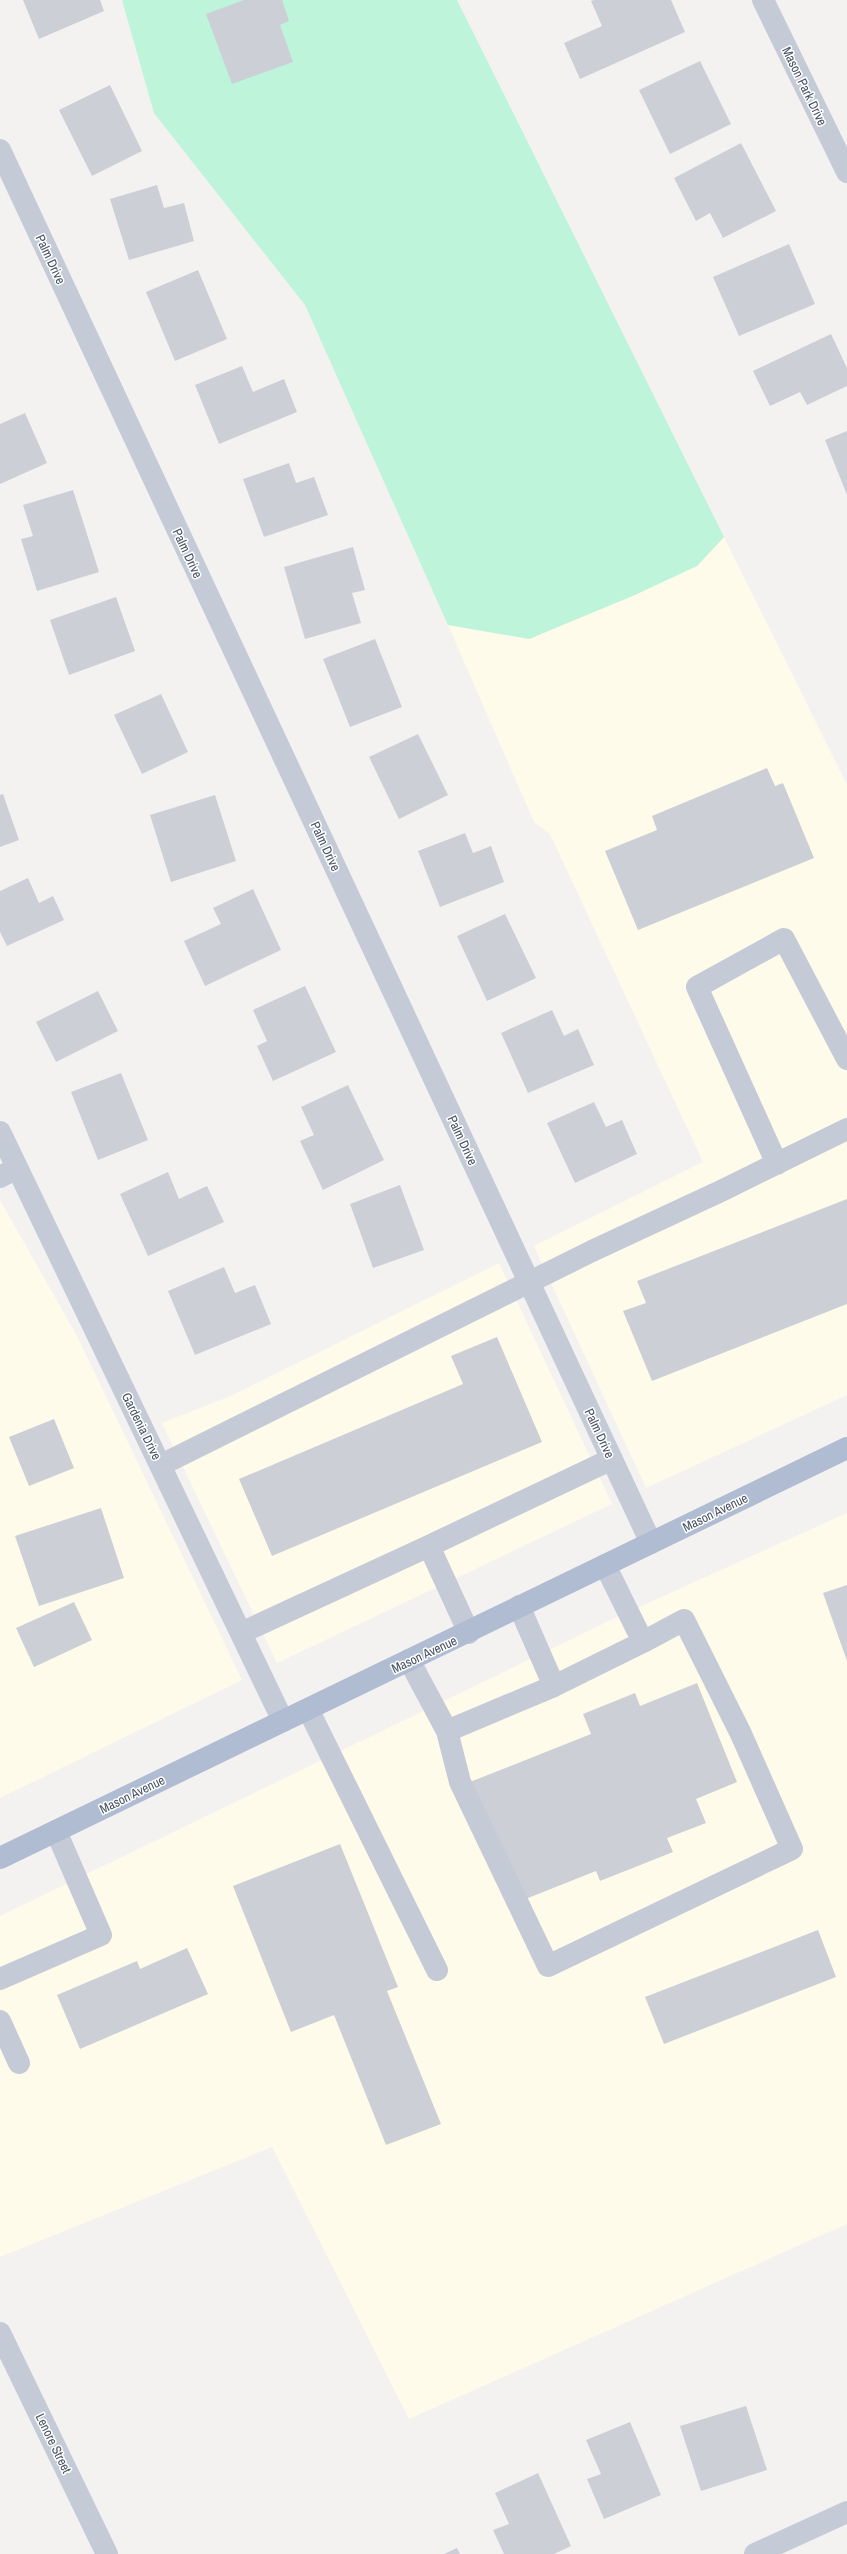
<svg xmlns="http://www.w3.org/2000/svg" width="847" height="2554" font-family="'Archivo Narrow',sans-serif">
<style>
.commercial{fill:#fefbeb}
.green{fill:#bdf4da}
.building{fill:#cdcfd7}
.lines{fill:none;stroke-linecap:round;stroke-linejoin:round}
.minor{stroke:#c4cbd7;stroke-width:22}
.major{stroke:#afbcd2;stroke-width:22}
.labels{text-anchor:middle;stroke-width:3;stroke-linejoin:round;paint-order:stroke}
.street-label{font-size:13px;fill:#475161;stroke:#fff}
</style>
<rect width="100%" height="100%" fill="#f4f1f1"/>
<path class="commercial" d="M724,537L847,785V1395L646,1488L534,1246L703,1162L550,834L534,822L448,625L530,639L697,566Z
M0,1200L77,1336L242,1680L0,1798Z
M499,1263L612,1504L277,1663L162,1423L233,1395Z
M847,1513V2224L409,2419L272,2147L0,2257V1916L615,1618Z"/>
<path class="green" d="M122,0H457L724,537L697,566L635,595L529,639L448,625L305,305L154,113Z"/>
<path class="building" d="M23,0H100L104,11L39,39Z
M244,0H282L289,21L280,25L293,62L232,84L206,14Z
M594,0H671L685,32L580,79L564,43L602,26L591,1Z
M700,61L731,124L670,154L639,90Z
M110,85L142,151L92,176L59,110Z
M741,143L776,211L723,238L710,213L696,221L674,178Z
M157,185L164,208L184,203L194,241L129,260L110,199Z
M789,244L815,304L739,336L713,277Z
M198,270L227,339L175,361L146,292Z
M831,334L847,368V386L807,405L800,392L770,406L753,371Z
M242,366L253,392L284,379L297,412L219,444L195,385Z
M25,413L47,463L0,484V424Z
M847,431V495L825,440Z
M289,463L296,483L314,477L328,515L264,537L243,479Z
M73,490L99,572L37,591L21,539L33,536L23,505Z
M353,547L365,590L352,593L361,623L305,639L284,567Z
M116,597L135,651L69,675L50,620Z
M375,639L402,707L350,727L323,659Z
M161,694L188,752L142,774L114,715Z
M418,734L448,795L399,819L369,757Z
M767,768L775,786L783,783L814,858L638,930L605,851L657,830L652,816Z
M3,794L19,840L0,847V795Z
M215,795L236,861L171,882L150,815Z
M465,833L473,853L491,846L504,882L440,907L418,851Z
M28,878L39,903L53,896L64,920L7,946L0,932V891Z
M253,889L281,950L205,986L184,941L221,924L213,908Z
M505,914L536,978L487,1001L457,936Z
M305,986L336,1052L273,1081L257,1046L267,1041L253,1010Z
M98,991L118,1031L56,1062L36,1022Z
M552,1010L564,1036L578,1029L594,1065L528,1093L501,1033Z
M121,1073L148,1140L98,1160L71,1092Z
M348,1085L384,1160L323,1190L300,1141L314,1135L301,1107Z
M594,1102L606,1127L622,1120L637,1154L575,1183L547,1123Z
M168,1172L179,1199L207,1186L224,1222L148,1256L120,1194Z
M400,1185L424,1250L373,1268L350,1204Z
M847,1199V1304L652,1381L623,1311L646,1303L637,1281Z
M224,1267L235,1293L255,1285L271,1324L195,1355L168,1291Z
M497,1337L542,1442L272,1556L239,1479L463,1384L451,1356Z
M54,1419L74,1468L29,1486L9,1437Z
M101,1508L124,1578L39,1606L15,1536Z
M847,1585V1661L823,1593Z
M74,1602L92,1640L34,1667L16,1628Z
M697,1683L737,1782L696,1799L706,1823L667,1838L673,1852L600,1881L596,1871L518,1902L470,1782L591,1734L583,1714L635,1693L640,1706Z
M340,1844L398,1987L387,1991L441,2124L386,2145L334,2015L291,2032L233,1886Z
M818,1930L836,1977L664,2044L645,1997Z
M187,1948L208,1994L80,2049L57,1995L137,1961L140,1969Z
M746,2406L767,2470L701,2491L680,2426Z
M630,2422L661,2495L604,2519L587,2479L601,2474L586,2440Z
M538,2473L571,2546L554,2554H504L493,2530L509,2524L495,2493Z
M457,2548L460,2554H444Z"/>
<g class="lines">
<path class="minor" d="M763,0L847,172
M0,150L651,1543
M0,1132L283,1721
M777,1164L697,987L784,939L847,1059
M0,1177L17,1168
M161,1465L592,1251L721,1191L847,1129
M429,1546L612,1459
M241,1633L429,1546L469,1633
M409,1660L447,1731L460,1782L548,1966L792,1849L741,1734L684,1620L643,1642L605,1565
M554,1686L643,1642
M308,1709L437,1970
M447,1731L554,1686L519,1606
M0,1979L101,1935L56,1831
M0,2021L19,2063
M0,2333L107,2554
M755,2554L847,2512"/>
<path class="major" d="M0,1858L847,1448"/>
</g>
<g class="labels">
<g class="street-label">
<text transform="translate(805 86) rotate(64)" y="5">Mason Park Drive</text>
<text transform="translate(51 259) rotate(65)" y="5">Palm Drive</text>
<text transform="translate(188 553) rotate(65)" y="5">Palm Drive</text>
<text transform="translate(326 846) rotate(65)" y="5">Palm Drive</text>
<text transform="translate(463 1140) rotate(65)" y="5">Palm Drive</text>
<text transform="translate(142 1426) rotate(64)" y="5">Gardenia Drive</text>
<text transform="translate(600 1433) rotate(65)" y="5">Palm Drive</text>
<text transform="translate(715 1512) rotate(-26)" y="5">Mason Avenue</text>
<text transform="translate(424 1654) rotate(-25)" y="5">Mason Avenue</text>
<text transform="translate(132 1794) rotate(-26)" y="5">Mason Avenue</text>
<text transform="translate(54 2443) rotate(64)" y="5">Lenore Street</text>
</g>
</g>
</svg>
